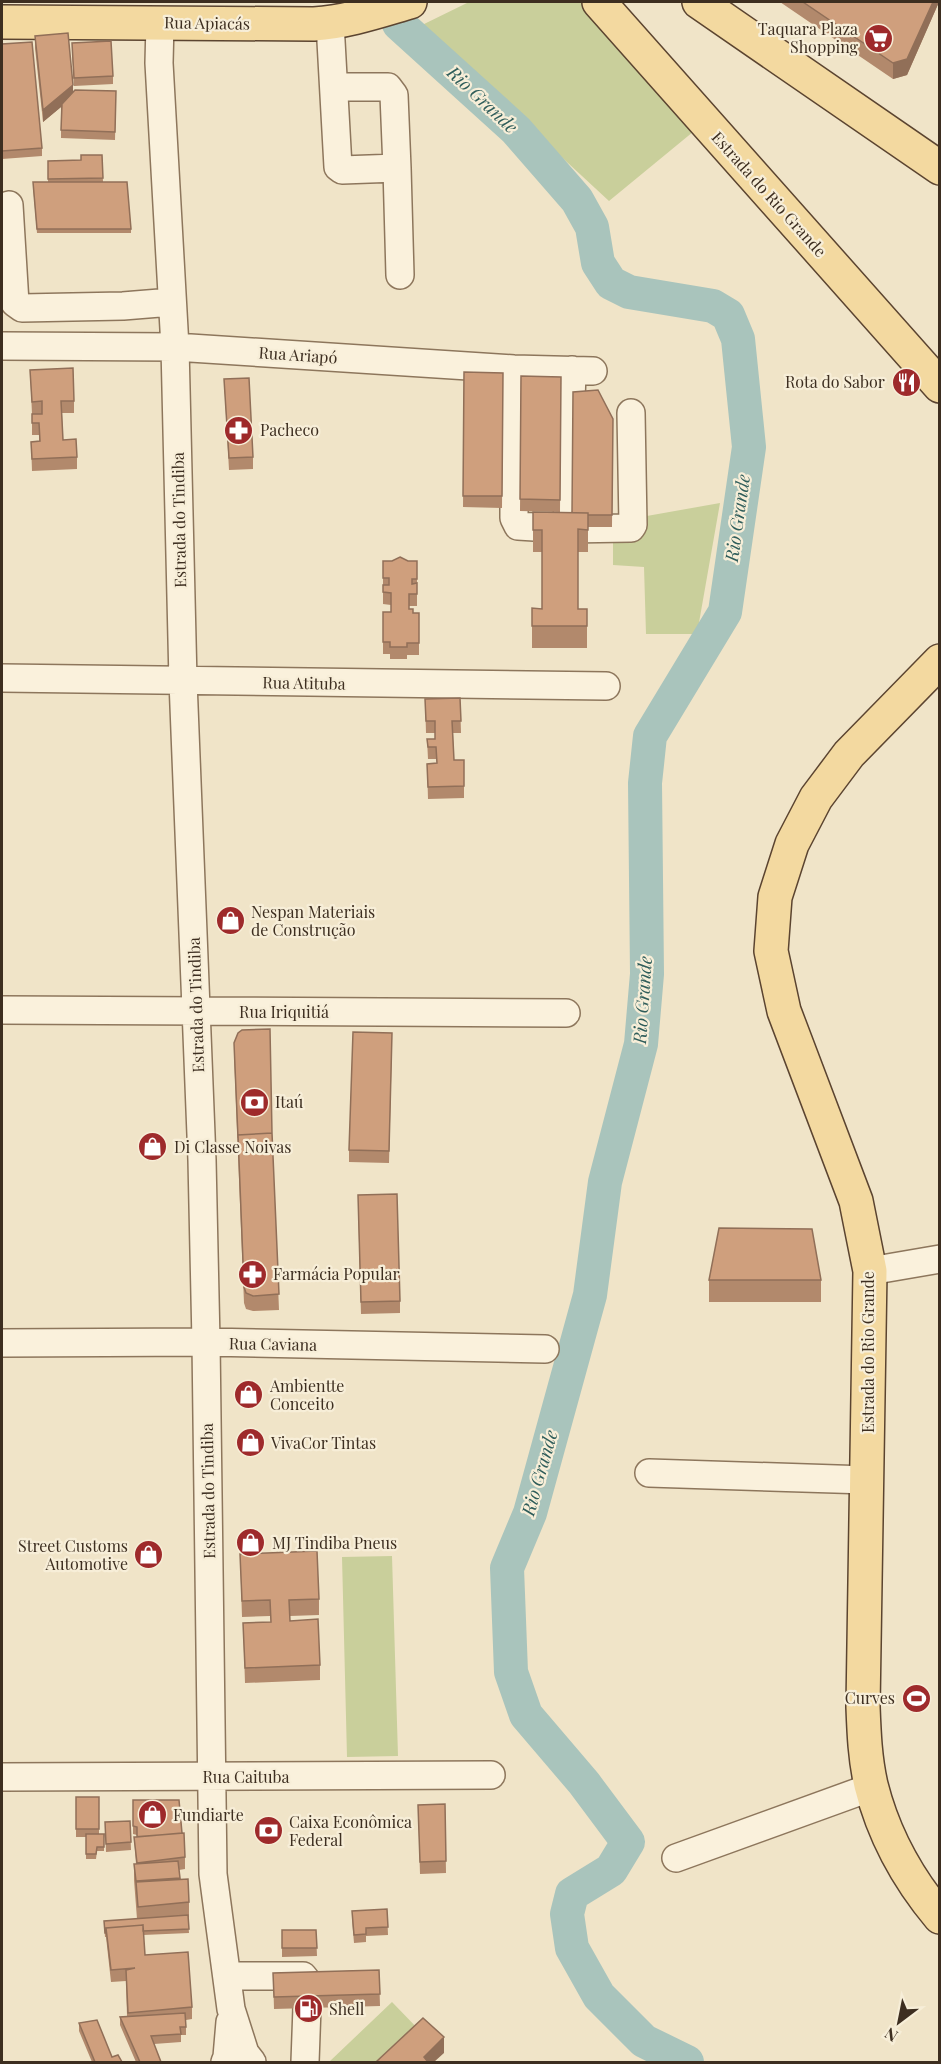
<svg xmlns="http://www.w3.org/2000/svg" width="941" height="2064" font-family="'Playfair Display',serif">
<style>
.green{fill:#c9cf9b}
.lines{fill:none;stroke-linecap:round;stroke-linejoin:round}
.river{stroke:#a9c4bc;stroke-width:34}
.minor-casing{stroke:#8d765c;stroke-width:30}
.major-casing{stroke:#5b4430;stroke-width:36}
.minor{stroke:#faf1dc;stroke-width:27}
.major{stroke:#f3d9a0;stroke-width:33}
.wall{fill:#b2896c}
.shaded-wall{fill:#916f58}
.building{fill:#cf9f7d;stroke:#916f58;stroke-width:1.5}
.labels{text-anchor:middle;stroke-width:4.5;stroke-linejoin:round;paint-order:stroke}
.street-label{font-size:16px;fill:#3d2e20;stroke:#f7eed8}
.poi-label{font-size:16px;fill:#3d2e20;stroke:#f7eed8;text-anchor:start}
.water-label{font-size:18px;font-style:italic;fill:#2f5d5a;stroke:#f7eed8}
</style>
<rect width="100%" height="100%" fill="#f0e4c8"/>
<path class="green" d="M469,2H587L699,127L609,201L420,26Z
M720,503L697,634H646L644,567L613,565V522Z
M392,1556L398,1756L347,1757L342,1557Z
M392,2002L423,2034L393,2062H329Z"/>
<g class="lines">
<path class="river" d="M389,2L399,24L516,130L577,200L592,227L598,263L611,283L629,292L713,306L728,315L738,339L749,447L725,612L650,736L645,783L647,974L641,1044L605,1182L590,1295L530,1513L507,1568L511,1672L526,1715L584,1783L628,1842L611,1870L572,1894L567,1914L572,1948L599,1996L644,2041L687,2062"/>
<defs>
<path id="minor" d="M160,23L159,63L175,347L183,681L202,1160L206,1342L213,1874L231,2009L245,2053L252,2062
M330,23L338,167L342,170L397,168L394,95L388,87H334
M397,168L400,275
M9,205L15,303L22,308L123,306L172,302
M2,346L175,347L514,369L593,371
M514,369V518L518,526L567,529L631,528L633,525L631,413
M567,529L572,370
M2,678L606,686
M2,1010L566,1013
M870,1271L940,1259
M2,1343L206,1342L545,1349
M649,1473L867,1480
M2,1777L491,1775
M676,1858L872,1787
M227,1976H303L307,1981
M225,2062L227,2057L230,2022
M305,2062L307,2007"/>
<path id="major" d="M599,2L940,386
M699,2L940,168
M2,22L314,24C347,22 379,11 410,2
M940,661L849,754L816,798L792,844L775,897L771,951L784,1011L856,1201L870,1271L863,1707C864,1733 865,1759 871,1785C883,1833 908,1879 940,1917"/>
</defs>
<use href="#minor" class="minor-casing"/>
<use href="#major" class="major-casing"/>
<use href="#minor" class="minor"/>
<use href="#major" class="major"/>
</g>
<path class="wall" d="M780,2H939L907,75L893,79Z
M35,36L73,91H116L115,140L61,138V107L43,122L35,48Z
M2,44L42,148V156L2,159Z
M72,51L113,76V84L74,86Z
M102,155L103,182L131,229V233H37L33,186L48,182V161L81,160Z
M30,370L74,401V413H62L63,440L77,457V469L32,471L31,442L39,441V435H32V414L42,413L32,414Z
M464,372L503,373L502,508L463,507Z
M521,376L561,377L560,512L520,511Z
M224,379L253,457V469L229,470Z
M613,419L612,527H588V552H578V609H587V648H532V608L542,609V552H533V512L572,513Z
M383,561H417V606H409V609L413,613H419V655H407V659H390V654H383V612H391V605L383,604Z
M460,698L461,733H453L454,760H464V798L428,799L427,764L437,763L436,759H428L427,739H435V733H426L425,699Z
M392,1045L389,1163L349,1162V1150Z
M234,1055L272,1133L279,1310L253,1311L246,1309L244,1303Z
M358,1207L400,1301V1313L361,1314Z
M709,1280H821V1302H709Z
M240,1554L319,1599V1615L290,1616V1621L320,1665V1680L245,1683L243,1623L271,1622L270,1616L242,1617Z
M76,1797H99V1834H104V1851H97L96,1859H86V1837H76Z
M133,1800L182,1833L185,1857V1869L179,1870L180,1879L189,1902V1917L188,1918L189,1933L143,1935L145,1955L192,2007V2019L186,2020V2035H181V2042L154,2044L161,2062H136L120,2025V2017L127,2016L126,1981L111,1982L106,1937H105L104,1921L137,1919L134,1880V1864H136L134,1837H137V1835L133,1834Z
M445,1804L446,1873L420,1874L418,1805Z
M130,1821L131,1850L106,1852L105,1822Z
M387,1909L388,1935L366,1936V1942L354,1943L352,1919Z
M282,1930H316L317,1956L282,1957Z
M379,1970L380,2006L274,2009L273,1973Z
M79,2023L112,2057L122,2062H92L79,2031Z"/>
<path class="shaded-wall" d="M933,2H939L907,75L893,79V63Z
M73,85V97L43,122V110Z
M444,2037V2053L434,2062H424V2057Z"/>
<path class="building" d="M803,2H933L907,59L893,63Z
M68,33L73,85L43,110L35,36Z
M111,41L113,76L74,78L72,43Z
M32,42L42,148L2,151V44Z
M75,90L116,91L115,132L61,130L62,104Z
M81,155H102L103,178L48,179V161L81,160Z
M33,182H127L131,229H37Z
M73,368L74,401H61L63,440L76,439L77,457L32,459L31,442L40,441L39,423H32V414H42V401L32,402L30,370Z
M464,372L503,373L502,496H463Z
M521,376L561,377L560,500L520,499Z
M249,378L253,457L229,458L224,379Z
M598,390L613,419L612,515H588V513H572L573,392Z
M533,512L588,513V530L578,529V609H587V626H532V608L542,609V530H533Z
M400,557L408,561H417V579H412V584L417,583V594H409V609H413V613H419V643H407V647H390V642H383V612H391V593L383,592V585H389V578H383V561H392Z
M460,698L461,721H452L454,760H464V786L428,787L427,764L437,763L436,747H428L427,739H435V721H426L425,699Z
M270,1029L272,1133L238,1135V1138L234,1043L238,1033L242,1030Z
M353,1032L392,1033L389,1151L349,1150Z
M272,1133L279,1294L253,1296L246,1293L244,1287L238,1135Z
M397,1194L400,1301L361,1302L358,1195Z
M719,1228L812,1229L821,1280H709Z
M317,1551L319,1599L289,1600L290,1621L318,1619L320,1665L245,1668L243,1623L271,1622L270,1600L242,1601L240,1554Z
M76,1797H99V1829H76Z
M133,1800H179L182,1833L137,1837V1827L133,1826Z
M445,1804L446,1861L420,1862L418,1805Z
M130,1821L131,1842L106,1844L105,1822Z
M184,1833L185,1857L137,1863L134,1837Z
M86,1834H104V1847H97L96,1854H86Z
M178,1861L180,1878L136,1881L134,1864Z
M188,1879L189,1902L138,1907L136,1882Z
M387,1909L388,1927L366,1928V1934L354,1935L352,1911Z
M188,1915L189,1929L143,1931V1925L106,1928V1933H105L104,1921Z
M143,1925L145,1955L188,1952L192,2007L128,2013L126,1970L135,1968L111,1970L106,1928Z
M282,1930H316L317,1948H282Z
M379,1970L380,1994L274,1997L273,1973Z
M185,2013L186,2027H180L181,2034L151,2036L161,2062H140L120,2017Z
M423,2018L444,2037L424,2057L428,2062H376Z
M97,2020L112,2057L118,2055L122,2062H95L79,2023Z"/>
<defs>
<symbol id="supermarket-disc" viewBox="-11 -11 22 22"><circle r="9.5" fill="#9e2a2b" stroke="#f7eed8"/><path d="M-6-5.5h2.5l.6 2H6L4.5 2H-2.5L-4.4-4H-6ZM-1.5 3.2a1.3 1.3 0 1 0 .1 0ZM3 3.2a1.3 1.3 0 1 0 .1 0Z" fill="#fff"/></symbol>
<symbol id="restaurant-disc" viewBox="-11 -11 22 22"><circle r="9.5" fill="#9e2a2b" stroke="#f7eed8"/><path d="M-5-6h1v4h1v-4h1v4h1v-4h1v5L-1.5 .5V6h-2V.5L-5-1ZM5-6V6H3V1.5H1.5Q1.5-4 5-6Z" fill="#fff"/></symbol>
<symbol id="pharmacy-disc" viewBox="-11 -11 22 22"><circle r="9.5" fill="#9e2a2b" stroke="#f7eed8"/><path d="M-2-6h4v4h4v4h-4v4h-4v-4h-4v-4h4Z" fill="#fff"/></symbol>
<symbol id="shop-disc" viewBox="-11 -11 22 22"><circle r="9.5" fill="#9e2a2b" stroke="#f7eed8"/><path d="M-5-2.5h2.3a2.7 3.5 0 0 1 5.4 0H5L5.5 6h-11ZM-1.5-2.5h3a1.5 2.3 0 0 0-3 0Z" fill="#fff"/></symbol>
<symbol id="bank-disc" viewBox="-11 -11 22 22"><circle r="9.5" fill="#9e2a2b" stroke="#f7eed8"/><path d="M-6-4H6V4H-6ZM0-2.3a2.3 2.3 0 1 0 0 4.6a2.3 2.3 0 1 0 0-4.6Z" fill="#fff"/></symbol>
<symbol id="stadium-disc" viewBox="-11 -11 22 22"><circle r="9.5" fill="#9e2a2b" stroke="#f7eed8"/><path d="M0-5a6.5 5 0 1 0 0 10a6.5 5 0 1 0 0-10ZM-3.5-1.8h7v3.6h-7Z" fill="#fff"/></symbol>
<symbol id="fuel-disc" viewBox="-11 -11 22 22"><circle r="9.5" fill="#9e2a2b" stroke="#f7eed8"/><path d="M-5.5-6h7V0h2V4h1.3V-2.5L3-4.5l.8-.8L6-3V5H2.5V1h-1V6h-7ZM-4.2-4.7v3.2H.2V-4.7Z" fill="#fff"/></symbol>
</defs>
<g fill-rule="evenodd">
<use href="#supermarket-disc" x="862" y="22" width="33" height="33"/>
<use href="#restaurant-disc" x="890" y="366" width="33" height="33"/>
<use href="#pharmacy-disc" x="222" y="414" width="33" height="33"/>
<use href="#shop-disc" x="214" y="904" width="33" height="33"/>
<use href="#bank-disc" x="238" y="1086" width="33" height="33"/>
<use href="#shop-disc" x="136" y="1130" width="33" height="33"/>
<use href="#pharmacy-disc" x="236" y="1258" width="33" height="33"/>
<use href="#shop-disc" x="232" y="1378" width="33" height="33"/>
<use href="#shop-disc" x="234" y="1426" width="33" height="33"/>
<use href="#shop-disc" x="234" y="1526" width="33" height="33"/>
<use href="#shop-disc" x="132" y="1538" width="33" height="33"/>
<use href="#stadium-disc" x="900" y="1682" width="33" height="33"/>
<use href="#shop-disc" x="136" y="1798" width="33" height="33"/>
<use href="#bank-disc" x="252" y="1814" width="33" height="33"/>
<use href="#fuel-disc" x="292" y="1992" width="33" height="33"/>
</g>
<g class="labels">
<g class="street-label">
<text transform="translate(207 23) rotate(1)" y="6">Rua Apiacás</text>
<text transform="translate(769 194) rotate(48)" y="6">Estrada do Rio Grande</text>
<text transform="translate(298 355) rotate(4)" y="6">Rua Ariapó</text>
<text transform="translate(179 520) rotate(-91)" y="6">Estrada do Tindiba</text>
<text transform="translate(304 683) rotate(1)" y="6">Rua Atituba</text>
<text transform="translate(196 1005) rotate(-92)" y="6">Estrada do Tindiba</text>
<text x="284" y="1018">Rua Iriquitiá</text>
<text transform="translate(273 1344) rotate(1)" y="6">Rua Caviana</text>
<text transform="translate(868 1352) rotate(-90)" y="6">Estrada do Rio Grande</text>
<text transform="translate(208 1491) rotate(-91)" y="6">Estrada do Tindiba</text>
<text x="246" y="1783">Rua Caituba</text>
</g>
<g class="poi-label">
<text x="858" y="35" text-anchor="end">Taquara Plaza<tspan x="858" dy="18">Shopping</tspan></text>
<text x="885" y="388" text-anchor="end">Rota do Sabor</text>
<text x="260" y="436">Pacheco</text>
<text x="251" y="918">Nespan Materiais<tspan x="251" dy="18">de Construção</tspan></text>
<text x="275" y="1108">Itaú</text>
<text x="174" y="1153">Di Classe Noivas</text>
<text x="273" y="1280">Farmácia Popular</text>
<text x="270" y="1392">Ambientte<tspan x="270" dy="18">Conceito</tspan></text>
<text x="271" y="1449">VivaCor Tintas</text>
<text x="272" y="1549">MJ Tindiba Pneus</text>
<text x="128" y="1552" text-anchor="end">Street Customs<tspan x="128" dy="18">Automotive</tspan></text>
<text x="895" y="1704" text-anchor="end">Curves</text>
<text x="173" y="1821">Fundiarte</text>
<text x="289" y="1828">Caixa Econômica<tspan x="289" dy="18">Federal</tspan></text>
<text x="329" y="2015">Shell</text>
</g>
<g class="water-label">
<text transform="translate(482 100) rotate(43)" y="6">Rio Grande</text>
<text transform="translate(738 518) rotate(-82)" y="6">Rio Grande</text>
<text transform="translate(643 1000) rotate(-86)" y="6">Rio Grande</text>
<text transform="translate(540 1473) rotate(-74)" y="6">Rio Grande</text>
</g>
</g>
<rect width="941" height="2064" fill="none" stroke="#3d2e20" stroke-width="6"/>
<g transform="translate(899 2022) rotate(212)" stroke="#f7eed8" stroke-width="4.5" paint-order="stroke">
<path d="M0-4.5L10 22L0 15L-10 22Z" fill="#3d2e20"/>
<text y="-9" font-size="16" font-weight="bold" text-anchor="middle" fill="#3d2e20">N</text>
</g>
</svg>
